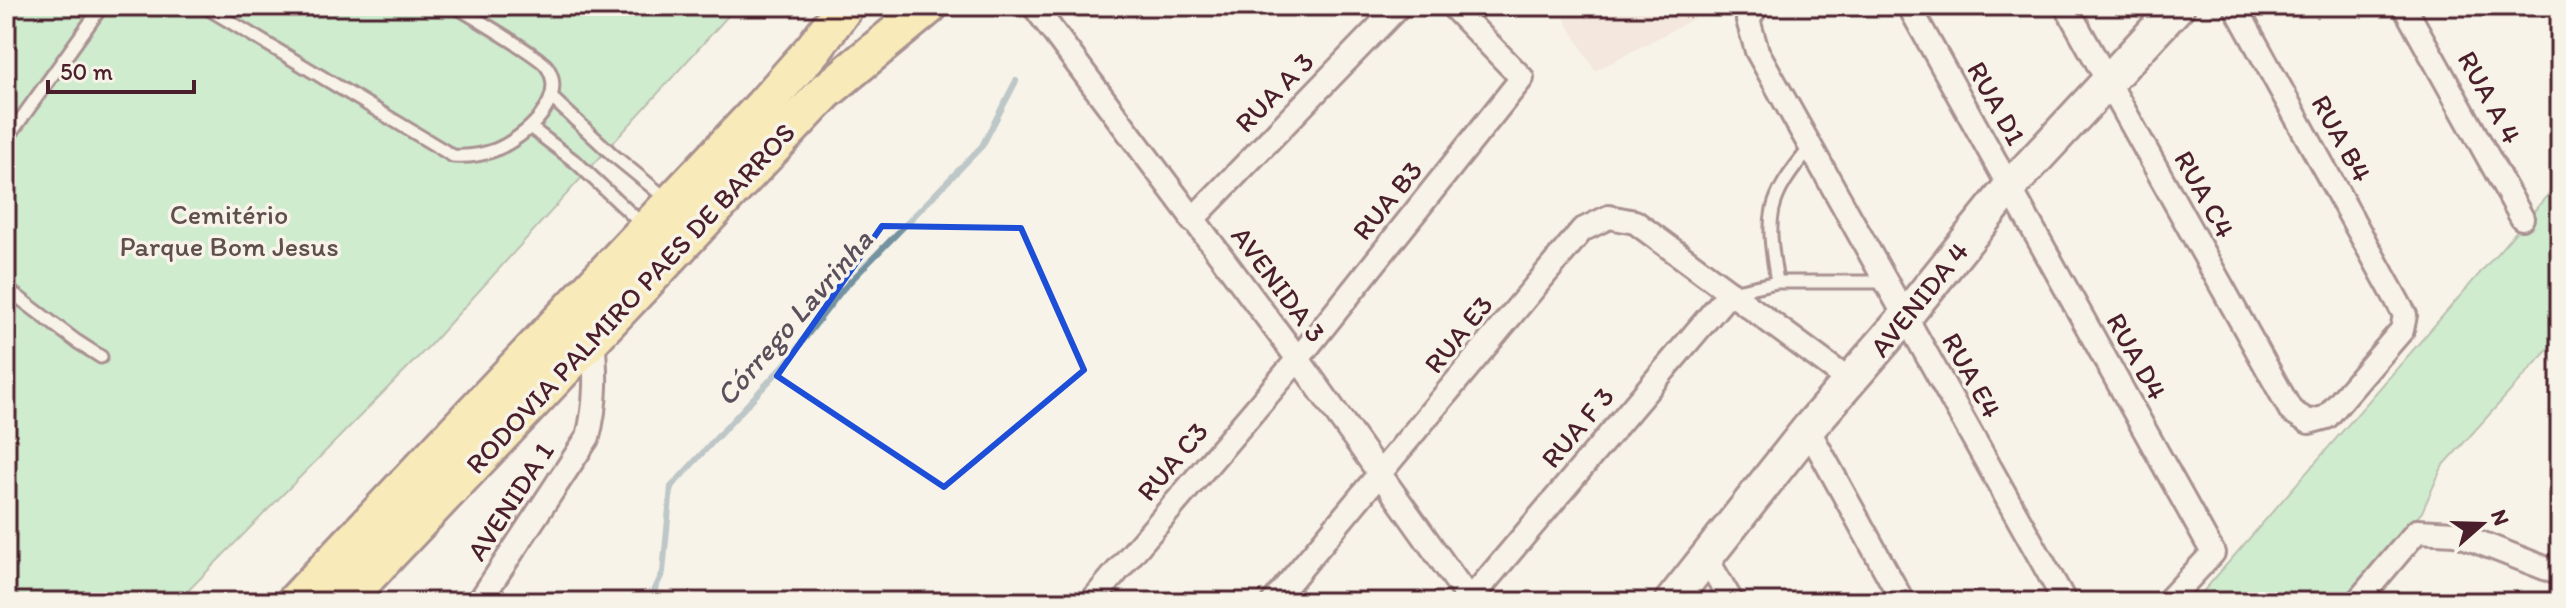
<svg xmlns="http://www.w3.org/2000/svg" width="2566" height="608" font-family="Itim,sans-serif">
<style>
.built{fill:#efdad0}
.green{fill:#9de4b2;stroke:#74826e;stroke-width:2}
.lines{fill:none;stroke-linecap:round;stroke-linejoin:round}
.stream{stroke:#7492a0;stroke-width:6}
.lane-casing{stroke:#4a1f2b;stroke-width:17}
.street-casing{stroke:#4a1f2b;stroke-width:28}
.secondary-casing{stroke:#4a1f2b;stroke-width:38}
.primary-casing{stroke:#4a1f2b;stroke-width:42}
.lane{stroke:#f7f3e8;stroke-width:11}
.street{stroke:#f7f3e8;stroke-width:22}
.secondary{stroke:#f7f3e8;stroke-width:32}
.primary{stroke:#f8e281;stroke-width:36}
.marked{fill:none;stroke:#1d4ed8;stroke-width:6;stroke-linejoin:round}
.labels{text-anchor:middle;stroke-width:7;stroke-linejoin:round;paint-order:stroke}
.street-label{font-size:28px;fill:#4a1f2b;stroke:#f7f3e8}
.park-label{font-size:28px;fill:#5f504d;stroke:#f7f3e8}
.water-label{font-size:30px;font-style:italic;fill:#5c4f5c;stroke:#f7f3e8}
</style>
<rect width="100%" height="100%" fill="#f7f3e8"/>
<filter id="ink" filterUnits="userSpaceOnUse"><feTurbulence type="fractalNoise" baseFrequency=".0125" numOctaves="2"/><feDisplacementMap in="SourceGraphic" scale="16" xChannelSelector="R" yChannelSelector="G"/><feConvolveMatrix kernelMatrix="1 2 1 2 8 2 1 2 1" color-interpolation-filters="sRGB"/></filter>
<g filter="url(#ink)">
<path class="built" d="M1557,6H1718L1595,71Z"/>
<path class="green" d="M6,6H737L430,345L177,602H6Z
M2560,181V336L2442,467L2422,512L2345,602H2194Z"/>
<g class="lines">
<path class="stream" d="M649,602L663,572L671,487L785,364L843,289L982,146L1016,81"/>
<defs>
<path id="lane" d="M204,6L453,156C468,157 482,155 495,150C524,138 569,100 547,67C540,56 471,16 455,6
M552,98L613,155L668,200
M530,127L577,163L644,226
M6,140L102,6
M1777,282C1766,215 1766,201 1810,148
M6,288L76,341L101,357
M1731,292L1777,282H1885"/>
<path id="street" d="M1034,6L1298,359L1471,602
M1757,6L1748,20L1757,51L2065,602
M1909,6L2213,553L2167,602
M2066,6L2291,411L2309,422L2327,417L2402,330L2405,315L2235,6
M2404,6L2522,218
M1192,220L1399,6
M1808,429L1903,602
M1705,556L1732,602
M479,602L588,437C597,403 596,371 593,336
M1091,602L1298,359L1522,78L1452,6
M1273,602L1582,230L1609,217L1635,222L1851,382
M1468,602L1730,292
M2357,602L2417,531L2455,533L2560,574"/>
<path id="secondary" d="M1671,602L1808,429L1905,317L2009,188L2178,6"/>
<path id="primary" d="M295,602L763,106L814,48L845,6
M343,602L825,92L929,6"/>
</defs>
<use href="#lane" class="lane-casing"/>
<use href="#street" class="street-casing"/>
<use href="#secondary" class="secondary-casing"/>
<use href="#primary" class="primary-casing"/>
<use href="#lane" class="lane"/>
<use href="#street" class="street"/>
<use href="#secondary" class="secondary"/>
<use href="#primary" class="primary"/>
</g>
</g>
<path d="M0 0H2566V608H0ZM882,226L1021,228L1084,370L944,487L777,376Z" fill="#f7f3e8" fill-opacity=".55" fill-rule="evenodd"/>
<path class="marked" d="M882,226L1021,228L1084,370L944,487L777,376Z"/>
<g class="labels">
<g class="street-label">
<text transform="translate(1274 92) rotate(-46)" y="10">RUA A 3</text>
<text transform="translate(2490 97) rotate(61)" y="10">RUA A 4</text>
<text transform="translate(1997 103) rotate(61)" y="10">RUA D1</text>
<text transform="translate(2342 138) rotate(61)" y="10">RUA B4</text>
<text transform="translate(2205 194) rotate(61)" y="10">RUA C4</text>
<text transform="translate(1387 200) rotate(-51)" y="10">RUA B3</text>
<text transform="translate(1279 284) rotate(53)" y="10">AVENIDA 3</text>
<text transform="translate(630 298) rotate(-47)" y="10">RODOVIA PALMIRO PAES DE BARROS</text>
<text transform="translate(1919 299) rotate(-51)" y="10">AVENIDA 4</text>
<text transform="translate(1458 334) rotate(-51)" y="10">RUA E3</text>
<text transform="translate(2137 356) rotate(61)" y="10">RUA D4</text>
<text transform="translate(1972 375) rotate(61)" y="10">RUA E4</text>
<text transform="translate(1577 427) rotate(-50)" y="10">RUA F 3</text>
<text transform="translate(1172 461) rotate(-50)" y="10">RUA C3</text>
<text transform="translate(510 501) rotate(-57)" y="10">AVENIDA 1</text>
</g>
<g class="park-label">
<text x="229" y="224">Cemitério<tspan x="229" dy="32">Parque Bom Jesus</tspan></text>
</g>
<g class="water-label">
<text transform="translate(794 318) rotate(-49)" y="10">Córrego Lavrinha</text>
</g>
</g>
<rect width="2566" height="608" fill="none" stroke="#f7f3e8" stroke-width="32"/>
<rect x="16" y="16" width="2534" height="576" fill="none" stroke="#4a1f2b" stroke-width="3" filter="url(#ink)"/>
<g transform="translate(2482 524) rotate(70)" stroke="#f7f3e8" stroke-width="6" paint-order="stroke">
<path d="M0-6L14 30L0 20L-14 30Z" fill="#4a1f2b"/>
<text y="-12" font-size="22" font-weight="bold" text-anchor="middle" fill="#4a1f2b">N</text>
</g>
<path d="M48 80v12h146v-12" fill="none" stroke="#4a1f2b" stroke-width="4"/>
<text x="60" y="80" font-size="24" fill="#4a1f2b" stroke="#f7f3e8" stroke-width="6" paint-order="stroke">50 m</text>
</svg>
